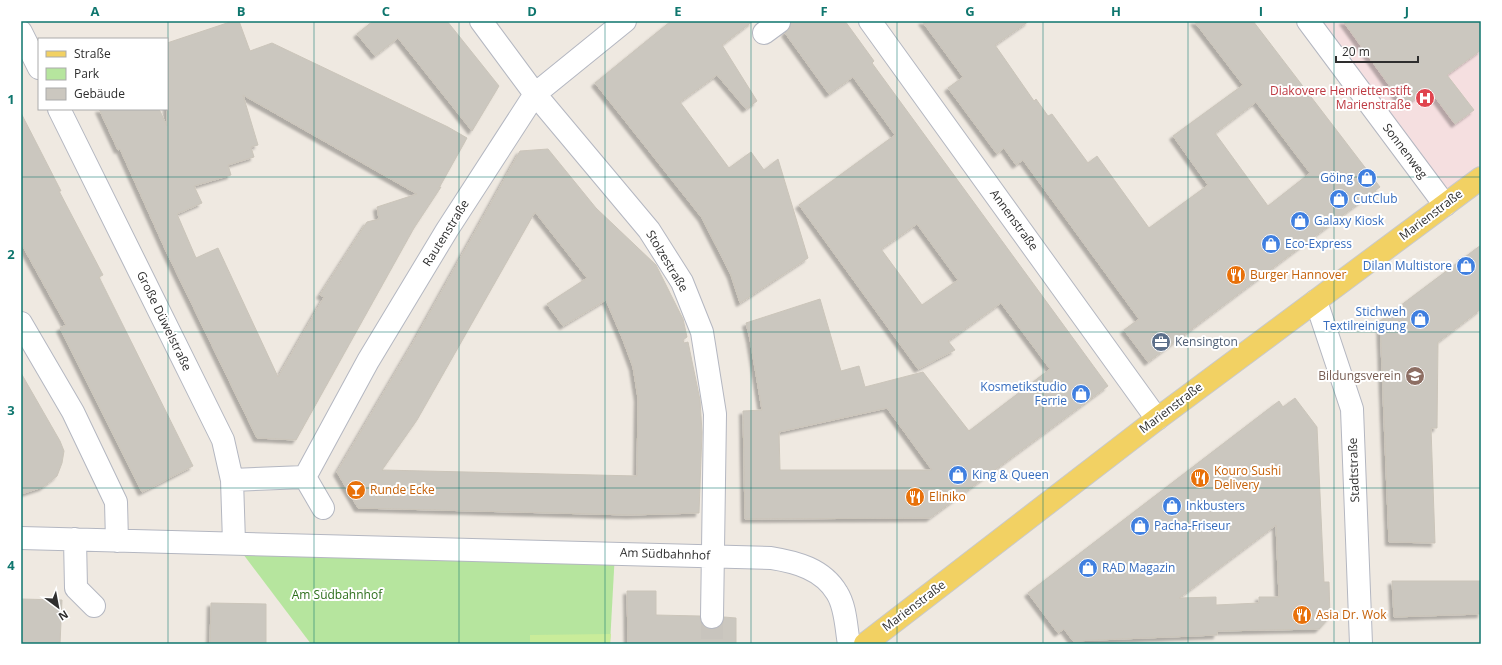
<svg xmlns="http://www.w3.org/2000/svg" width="1502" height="665" font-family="'Open Sans',sans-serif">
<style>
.medical{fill:#f5dfe0}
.green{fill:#b6e59e}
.pitch{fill:#c9ec9a}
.building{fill:#cbc7bf;stroke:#cbc5ba;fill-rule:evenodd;filter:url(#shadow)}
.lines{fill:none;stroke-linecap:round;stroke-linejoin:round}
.minor-tunnel{stroke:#c8c4bd;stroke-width:22;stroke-dasharray:22 11;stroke-linecap:butt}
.minor-casing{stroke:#b4b7c1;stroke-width:24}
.major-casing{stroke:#c9c9c9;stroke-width:24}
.minor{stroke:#fff;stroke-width:22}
.major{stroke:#f2d163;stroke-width:22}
.grid{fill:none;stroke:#0f766e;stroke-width:1;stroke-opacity:0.55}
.labels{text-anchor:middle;stroke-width:4;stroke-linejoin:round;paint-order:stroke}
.health-label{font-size:12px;fill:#be3a42;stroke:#fff;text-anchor:end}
.street-label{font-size:12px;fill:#2e2e2e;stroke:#fff}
.shop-label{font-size:12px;fill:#366cbe;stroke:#fff;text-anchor:start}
.food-label{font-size:12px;fill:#c56008;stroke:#fff;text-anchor:start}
.service-label{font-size:12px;fill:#4e5e75;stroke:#fff;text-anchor:start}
.education-label{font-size:12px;fill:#785e54;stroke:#fff;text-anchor:end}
.park-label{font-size:12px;fill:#2c6e1b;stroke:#fff}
.neatline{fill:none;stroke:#0f766e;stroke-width:1.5}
.grid-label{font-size:13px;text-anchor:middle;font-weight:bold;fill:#0f766e}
</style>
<defs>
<filter id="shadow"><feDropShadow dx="-3.5" dy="3.5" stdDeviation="1" flood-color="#0004"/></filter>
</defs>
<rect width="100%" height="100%" fill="#efe9e1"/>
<path class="medical" d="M1309,21H1481V175L1446,199Z"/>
<path class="green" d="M234,542L615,552L610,644H311Z"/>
<path class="pitch" d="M611,634L610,644H530V635Z"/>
<path class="building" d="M233,21H239L250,51L272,43L448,127L467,138L439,188L441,187L414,228L296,440L257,438L166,251L120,149L118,150L99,109H159L167,126V43ZM243,95L417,194L377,207L379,219L367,222L320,295L324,297L278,377L218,248L196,258L177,214L202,203L194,186L231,175L228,165L254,157L251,147L258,145Z
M373,21H447L499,86L472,131L398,38L375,56L357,34Z
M671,21H753L722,45L757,101L746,109L717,75L680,102L729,168L751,152L764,170L778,159L808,258L740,303L731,275L702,218L595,83Z
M791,21H845L874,61L872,63L1108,386L930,518L745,519L743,411L762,410L750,339L746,323L820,299L841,371L859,366L865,387L923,372L969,431L1050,369L1001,303L948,341L955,350L918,369L799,205L895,135L853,77L829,94L785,33L790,27ZM917,224L958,280L922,305L881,249ZM887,408L932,470H780L779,432Z
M922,21H1029L995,45L1034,101L1036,99L1048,116L1052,114L1088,163L1097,156L1149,228L1208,185L1173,136L1243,85L1194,21H1253L1380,187L1148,362L1124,330L1139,319L1023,160L1016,165L1004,148L997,154L948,88L963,77ZM1256,102L1310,173L1268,206L1215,133Z
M1343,21H1481V50L1447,75L1474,110L1455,124L1429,89L1404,106Z
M21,113L61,191H59L103,275L99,277L193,466L142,492L60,328L66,325L21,243Z
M548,149L596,208L656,265L683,319L687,337L683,340L684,343L688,342L700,400L702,432L699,513L630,515L358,508L337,472L414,341L520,151ZM535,212L587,278L547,304L563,326L606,300L623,340L633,367L638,398L637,476L382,470L417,420Z
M1481,245V309L1438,342L1437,428H1431L1435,543L1389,542L1380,321Z
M21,373L60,441L64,451L62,463L57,476L43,487L21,494Z
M1295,398L1317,427L1324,582H1329L1330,617L1319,629L1217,631V635L1073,641L1064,629L1058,633L1028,593L1279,401L1283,407ZM1276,525L1279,597H1259V603L1216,605V597L1179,598Z
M1392,581H1481V614L1394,617Z
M627,591H656V615L700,616L701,623L705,627L711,629L718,628L723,623L724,617L736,618V644H628Z
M21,599L62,600L60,644H21Z
M211,603L266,604V644H210Z"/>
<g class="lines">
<path class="minor-tunnel" d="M712,617V644"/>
<defs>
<path id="minor" d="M481,21L535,94L649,230L682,282L702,332L715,414L712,617
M870,21L1157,419
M1308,21L1445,205
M21,32L39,68
M764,33L779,22L778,21
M59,109L223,440L232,480L234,542
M1316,301L1352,409L1361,644
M21,323L73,412L116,502L117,541
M305,477L368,361L447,230L535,94L625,21
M232,480L305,477L323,508
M21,538L771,558C796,562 823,569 837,593C846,607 846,628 849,644
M75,539L76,588L94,606"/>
<path id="major" d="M865,644L1157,419L1481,178"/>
</defs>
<use href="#minor" class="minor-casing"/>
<use href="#major" class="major-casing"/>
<use href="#minor" class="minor"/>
<use href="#major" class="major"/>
</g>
<path class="grid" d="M168,21V644M314,21V644M459,21V644M605,21V644M751,21V644M897,21V644M1043,21V644M1188,21V644M1334,21V644M21,177H1481M21,332H1481M21,488H1481"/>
<defs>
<symbol id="hospital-disc" viewBox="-11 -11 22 22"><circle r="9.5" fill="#e0444e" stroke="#fff"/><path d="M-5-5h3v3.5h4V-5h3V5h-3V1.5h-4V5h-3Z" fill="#fff"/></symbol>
<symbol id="shop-disc" viewBox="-11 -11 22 22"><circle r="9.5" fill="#3f7fe0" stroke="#fff"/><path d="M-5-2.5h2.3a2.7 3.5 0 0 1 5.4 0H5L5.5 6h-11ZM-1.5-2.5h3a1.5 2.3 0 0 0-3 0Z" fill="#fff"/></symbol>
<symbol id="restaurant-disc" viewBox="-11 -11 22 22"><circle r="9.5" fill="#e8710a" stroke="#fff"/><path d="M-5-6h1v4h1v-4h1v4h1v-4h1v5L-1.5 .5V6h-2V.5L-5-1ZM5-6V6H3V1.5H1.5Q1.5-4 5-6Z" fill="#fff"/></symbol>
<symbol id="office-disc" viewBox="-11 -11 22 22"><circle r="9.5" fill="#5c6f8a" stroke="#fff"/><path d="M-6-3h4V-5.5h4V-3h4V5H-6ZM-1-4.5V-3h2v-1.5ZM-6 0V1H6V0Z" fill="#fff"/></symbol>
<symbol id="university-disc" viewBox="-11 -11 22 22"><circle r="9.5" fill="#8d6e63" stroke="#fff"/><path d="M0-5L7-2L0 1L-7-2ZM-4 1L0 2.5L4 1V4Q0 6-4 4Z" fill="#fff"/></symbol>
<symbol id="bar-disc" viewBox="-11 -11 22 22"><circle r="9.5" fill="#e8710a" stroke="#fff"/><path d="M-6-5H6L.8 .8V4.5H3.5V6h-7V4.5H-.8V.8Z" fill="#fff"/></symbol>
</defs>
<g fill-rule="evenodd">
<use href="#hospital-disc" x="1414" y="87" width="22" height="22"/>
<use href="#shop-disc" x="1356" y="167" width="22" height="22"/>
<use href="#shop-disc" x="1328" y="188" width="22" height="22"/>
<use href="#shop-disc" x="1289" y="210" width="22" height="22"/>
<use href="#shop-disc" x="1260" y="233" width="22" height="22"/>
<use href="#shop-disc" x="1455" y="255" width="22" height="22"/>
<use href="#restaurant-disc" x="1225" y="264" width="22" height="22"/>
<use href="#shop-disc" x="1409" y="308" width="22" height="22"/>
<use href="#office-disc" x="1150" y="331" width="22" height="22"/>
<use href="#university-disc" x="1404" y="365" width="22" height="22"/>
<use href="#shop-disc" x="1070" y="383" width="22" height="22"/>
<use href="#shop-disc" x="947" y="464" width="22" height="22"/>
<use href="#restaurant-disc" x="1189" y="467" width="22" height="22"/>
<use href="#bar-disc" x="345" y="479" width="22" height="22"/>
<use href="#restaurant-disc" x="904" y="486" width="22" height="22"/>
<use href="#shop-disc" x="1161" y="495" width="22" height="22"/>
<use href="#shop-disc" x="1129" y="515" width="22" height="22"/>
<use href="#shop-disc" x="1077" y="557" width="22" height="22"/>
<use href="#restaurant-disc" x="1291" y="604" width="22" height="22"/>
</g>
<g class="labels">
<g class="health-label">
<text x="1411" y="95">Diakovere Henriettenstift<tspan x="1411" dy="14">Marienstraße</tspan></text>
</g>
<g class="street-label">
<text transform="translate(1405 151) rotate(53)" y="4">Sonnenweg</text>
<text transform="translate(1431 215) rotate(-37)" y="4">Marienstraße</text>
<text transform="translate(1014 220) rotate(54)" y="4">Annenstraße</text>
<text transform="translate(446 233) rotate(-58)" y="4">Rautenstraße</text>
<text transform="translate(667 261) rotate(59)" y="4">Stolzestraße</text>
<text transform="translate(164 321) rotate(64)" y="4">Große Düwelstraße</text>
<text transform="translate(1171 408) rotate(-37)" y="4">Marienstraße</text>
<text transform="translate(1354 470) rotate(-92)" y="4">Stadtstraße</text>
<text transform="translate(665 554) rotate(2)" y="4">Am Südbahnhof</text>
<text transform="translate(914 606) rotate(-37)" y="4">Marienstraße</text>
</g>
<g class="shop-label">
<text x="1353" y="182" text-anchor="end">Göing</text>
<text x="1353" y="203">CutClub</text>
<text x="1314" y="225">Galaxy Kiosk</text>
<text x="1285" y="248">Eco-Express</text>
<text x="1452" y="270" text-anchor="end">Dilan Multistore</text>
<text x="1406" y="316" text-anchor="end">Stichweh<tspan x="1406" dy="14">Textilreinigung</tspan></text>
<text x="1067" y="391" text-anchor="end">Kosmetikstudio<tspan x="1067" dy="14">Ferrie</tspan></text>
<text x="972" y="479">King &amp; Queen</text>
<text x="1186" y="510">Inkbusters</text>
<text x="1154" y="530">Pacha-Friseur</text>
<text x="1102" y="572">RAD Magazin</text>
</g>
<g class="food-label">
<text x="1250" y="279">Burger Hannover</text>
<text x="1214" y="475">Kouro Sushi<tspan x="1214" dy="14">Delivery</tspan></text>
<text x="370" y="494">Runde Ecke</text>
<text x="929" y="501">Eliniko</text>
<text x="1316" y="619">Asia Dr. Wok</text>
</g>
<g class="service-label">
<text x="1175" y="346">Kensington</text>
</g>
<g class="education-label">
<text x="1401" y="380">Bildungsverein</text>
</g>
<g class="park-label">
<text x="337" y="599">Am Südbahnhof</text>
</g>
</g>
<rect width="1502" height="665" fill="none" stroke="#ffffff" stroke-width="44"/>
<rect x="38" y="38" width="130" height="72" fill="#ffffff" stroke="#ababab"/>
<rect x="46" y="51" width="20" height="6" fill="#f2d163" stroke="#ababab"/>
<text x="74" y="58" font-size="12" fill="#2e2e2e">Straße</text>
<rect x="46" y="68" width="20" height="12" fill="#b6e59e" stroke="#ababab"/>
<text x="74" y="78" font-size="12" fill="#2e2e2e">Park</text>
<rect x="46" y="88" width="20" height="12" fill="#cbc7bf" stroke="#ababab"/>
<text x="74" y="98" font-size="12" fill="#2e2e2e">Gebäude</text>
<g transform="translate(58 607) rotate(148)" stroke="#ffffff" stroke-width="3" paint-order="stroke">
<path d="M0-3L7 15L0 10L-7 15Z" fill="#2e2e2e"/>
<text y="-6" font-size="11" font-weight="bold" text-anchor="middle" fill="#2e2e2e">N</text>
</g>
<path d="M1336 56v6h82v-6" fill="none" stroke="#2e2e2e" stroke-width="2"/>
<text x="1342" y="56" font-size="12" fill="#2e2e2e" stroke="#ffffff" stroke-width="3" paint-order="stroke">20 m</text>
<rect x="22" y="22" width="1458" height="621" class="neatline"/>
<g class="grid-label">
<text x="95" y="16">A</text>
<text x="241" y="16">B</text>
<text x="386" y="16">C</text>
<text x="532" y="16">D</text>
<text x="678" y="16">E</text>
<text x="824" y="16">F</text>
<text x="970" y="16">G</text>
<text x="1116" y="16">H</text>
<text x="1261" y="16">I</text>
<text x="1407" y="16">J</text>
<text x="11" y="104">1</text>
<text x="11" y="259">2</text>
<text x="11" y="415">3</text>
<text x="11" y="570">4</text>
</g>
</svg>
